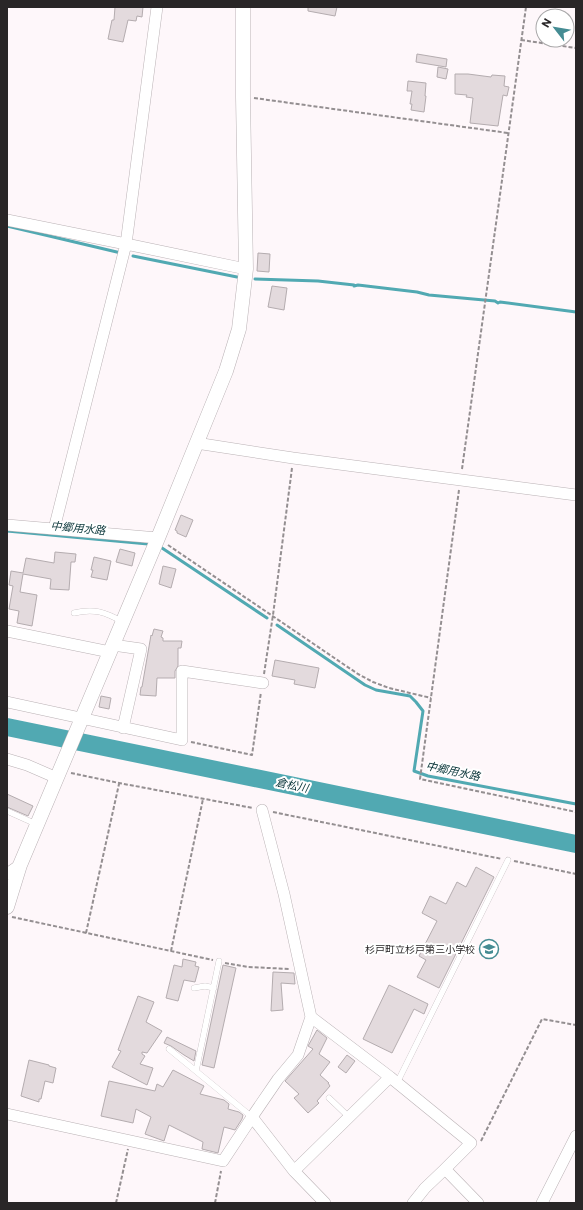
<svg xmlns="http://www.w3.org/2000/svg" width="583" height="1210" font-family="Commissioner,'Noto Sans JP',sans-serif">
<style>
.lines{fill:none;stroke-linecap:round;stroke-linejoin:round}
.stream{stroke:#51a9b2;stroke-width:3}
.river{stroke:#51a9b2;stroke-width:18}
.building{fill:#e3dadd;stroke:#b4acaf}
.service-casing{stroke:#bab2b5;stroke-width:6}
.minor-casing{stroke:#bab2b5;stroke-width:12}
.tertiary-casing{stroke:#bab2b5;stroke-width:15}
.path{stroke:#948f91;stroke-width:2;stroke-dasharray:4 2;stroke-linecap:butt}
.service{stroke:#fff;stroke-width:5.5}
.minor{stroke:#fff;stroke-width:11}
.tertiary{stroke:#fff;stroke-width:14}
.labels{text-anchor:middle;stroke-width:4;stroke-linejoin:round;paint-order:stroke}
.poi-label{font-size:10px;fill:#292627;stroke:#fff;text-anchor:end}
.water-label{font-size:11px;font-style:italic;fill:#083438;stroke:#fff}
</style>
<rect width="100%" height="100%" fill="#fef7fa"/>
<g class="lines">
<path class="stream" d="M7,226L121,253
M133,256L237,277
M255,279L318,281L354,285V286L358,285L417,292L429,295L495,301L498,303L500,302L576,312
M7,531L148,544
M162,548L267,618
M277,625L365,685L376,690L410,696L416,702L423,711L414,771L428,776L576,804"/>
<path class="river" d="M7,727L576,844"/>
</g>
<path class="building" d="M115,7H143L142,17L137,16L136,21L128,20L123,42L108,39L112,20H114Z
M308,7H337L335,16L308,11Z
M417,54L447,59L446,67L416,62Z
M438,67L448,69L446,79L437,77Z
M455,74H468L491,77L492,75L505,76L504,86L509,87L507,96L503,95L498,126L470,123L473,98L466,97L467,95L455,94Z
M408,81L426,83L425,96H426L424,112L411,110L412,104H410L412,91H407Z
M258,253L270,254L269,272L257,271Z
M272,286L287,288L284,310L268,307Z
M181,515L193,520L186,537L177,533V531L175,530Z
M120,549L135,553L132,566L116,562Z
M55,552L76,554L75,562H71L69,590L50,589L51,579L23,574L20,592L37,595L32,626L17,623L19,611L9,609L13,586L9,585L11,571L23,573L26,558L54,563Z
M94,557L111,561L107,580L91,577L93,570H91Z
M163,566L176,569L171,588L159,584Z
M154,629L163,631L161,637L163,638V641H182L181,648H178V666L175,671V678H157L156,696L140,695L141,687H142L151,635L152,636Z
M275,660L319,668L315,688L294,684L295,680L272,676Z
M101,696L111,698L109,709L99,707Z
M7,794L33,806L28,816L7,807Z
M476,867L494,877L439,988L417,977L426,960L419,956L437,921L422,913L430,896L446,904L457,882L466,887Z
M183,959L196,962L195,966L199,967L195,982L184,980L178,1001L166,998L174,965L182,967Z
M223,965L236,968L214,1068L202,1065Z
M273,972L294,973L295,984L281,983L283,1010L271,1011Z
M389,985L428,1004L424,1014L414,1009L392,1053L363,1039Z
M138,996L154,1002L146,1022L162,1031L147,1053L142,1052V1054L145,1056L140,1064L153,1068L147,1085L112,1067L121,1051L118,1050Z
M317,1030L327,1038L319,1054L330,1062L320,1075L329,1083H328L330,1086L317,1101L319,1103L308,1113L294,1098L299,1094L285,1081L313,1049L308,1046Z
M167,1037L196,1051L194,1061L184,1055L171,1046L164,1043Z
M347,1055L355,1061L346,1073L338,1067Z
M29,1060L49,1065V1066L56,1068L53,1083L45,1081L41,1099H39V1102L21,1096Z
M173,1070L204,1086L200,1094L224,1100L229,1104L228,1109L239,1112L243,1115L242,1119L235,1130L224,1127L218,1153L202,1149L203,1142L169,1125L164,1141L145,1134L151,1117L136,1109L133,1123L101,1116L109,1081L155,1091L157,1084L163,1087Z"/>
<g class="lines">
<defs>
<path id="service" d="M74,613C94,608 105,612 123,622
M7,811L36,824
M194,988L205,986L214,988
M169,1049L252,1117
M196,1071L219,961
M397,1083L508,860
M329,1098L349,1117"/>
<path id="minor" d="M7,220L126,244L246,269
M196,443L293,458L576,495
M7,525L158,538
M54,529L126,244L157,7
M7,631L110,652
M113,645L141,649L123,728
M7,702L182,740V671L263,683
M7,759L27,765L57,778
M262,810L284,894L311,1017L390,1077L471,1143L445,1169L478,1203
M7,874L20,865
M7,1114L223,1161L252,1117L294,1171L390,1077
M252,1117L278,1079L298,1055L311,1017
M294,1171L325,1203
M413,1203L425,1188L445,1169
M542,1203L576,1136"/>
<path id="tertiary" d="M7,907L20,865L158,538L226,371L239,329L246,269L243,97V7"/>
</defs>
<use href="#service" class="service-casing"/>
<use href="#minor" class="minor-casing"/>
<use href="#tertiary" class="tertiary-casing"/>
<path class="path" d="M521,40L576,48
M254,98L508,133
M462,469L526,7
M459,490L420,779L576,812
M168,545L358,674L373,682L389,688L431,698
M264,674L273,615L292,468
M191,742L252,755L261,692
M71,773L119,783L253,808
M273,812L502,859
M514,861L576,874
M12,917L213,960
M86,933L119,784
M171,951L203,799
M225,963L248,967L290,969
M481,1141L542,1019L576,1025
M116,1203L128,1149
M215,1203L221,1171"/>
<use href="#service" class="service"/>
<use href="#minor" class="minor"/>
<use href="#tertiary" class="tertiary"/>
</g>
<defs>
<symbol id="school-ring" viewBox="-11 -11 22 22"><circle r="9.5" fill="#fff" stroke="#458c93" stroke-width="1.5"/><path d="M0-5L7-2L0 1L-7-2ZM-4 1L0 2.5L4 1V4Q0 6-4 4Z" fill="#458c93"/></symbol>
</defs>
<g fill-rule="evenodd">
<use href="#school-ring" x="478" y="938" width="22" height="22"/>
</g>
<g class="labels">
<g class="poi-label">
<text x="475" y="953">杉戸町立杉戸第三小学校</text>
</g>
<g class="water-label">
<text transform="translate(78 528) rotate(5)" y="4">中郷用水路</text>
<text transform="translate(453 771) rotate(12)" y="4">中郷用水路</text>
<text transform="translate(292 785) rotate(12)" y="4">倉松川</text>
</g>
</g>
<rect width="583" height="1210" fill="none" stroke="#292627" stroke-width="16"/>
<g transform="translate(555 28) rotate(301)"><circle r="19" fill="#ffffff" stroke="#a9a8a9"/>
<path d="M0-3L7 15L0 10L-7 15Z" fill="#458c93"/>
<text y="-6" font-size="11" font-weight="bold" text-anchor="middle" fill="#292627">N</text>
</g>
</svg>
